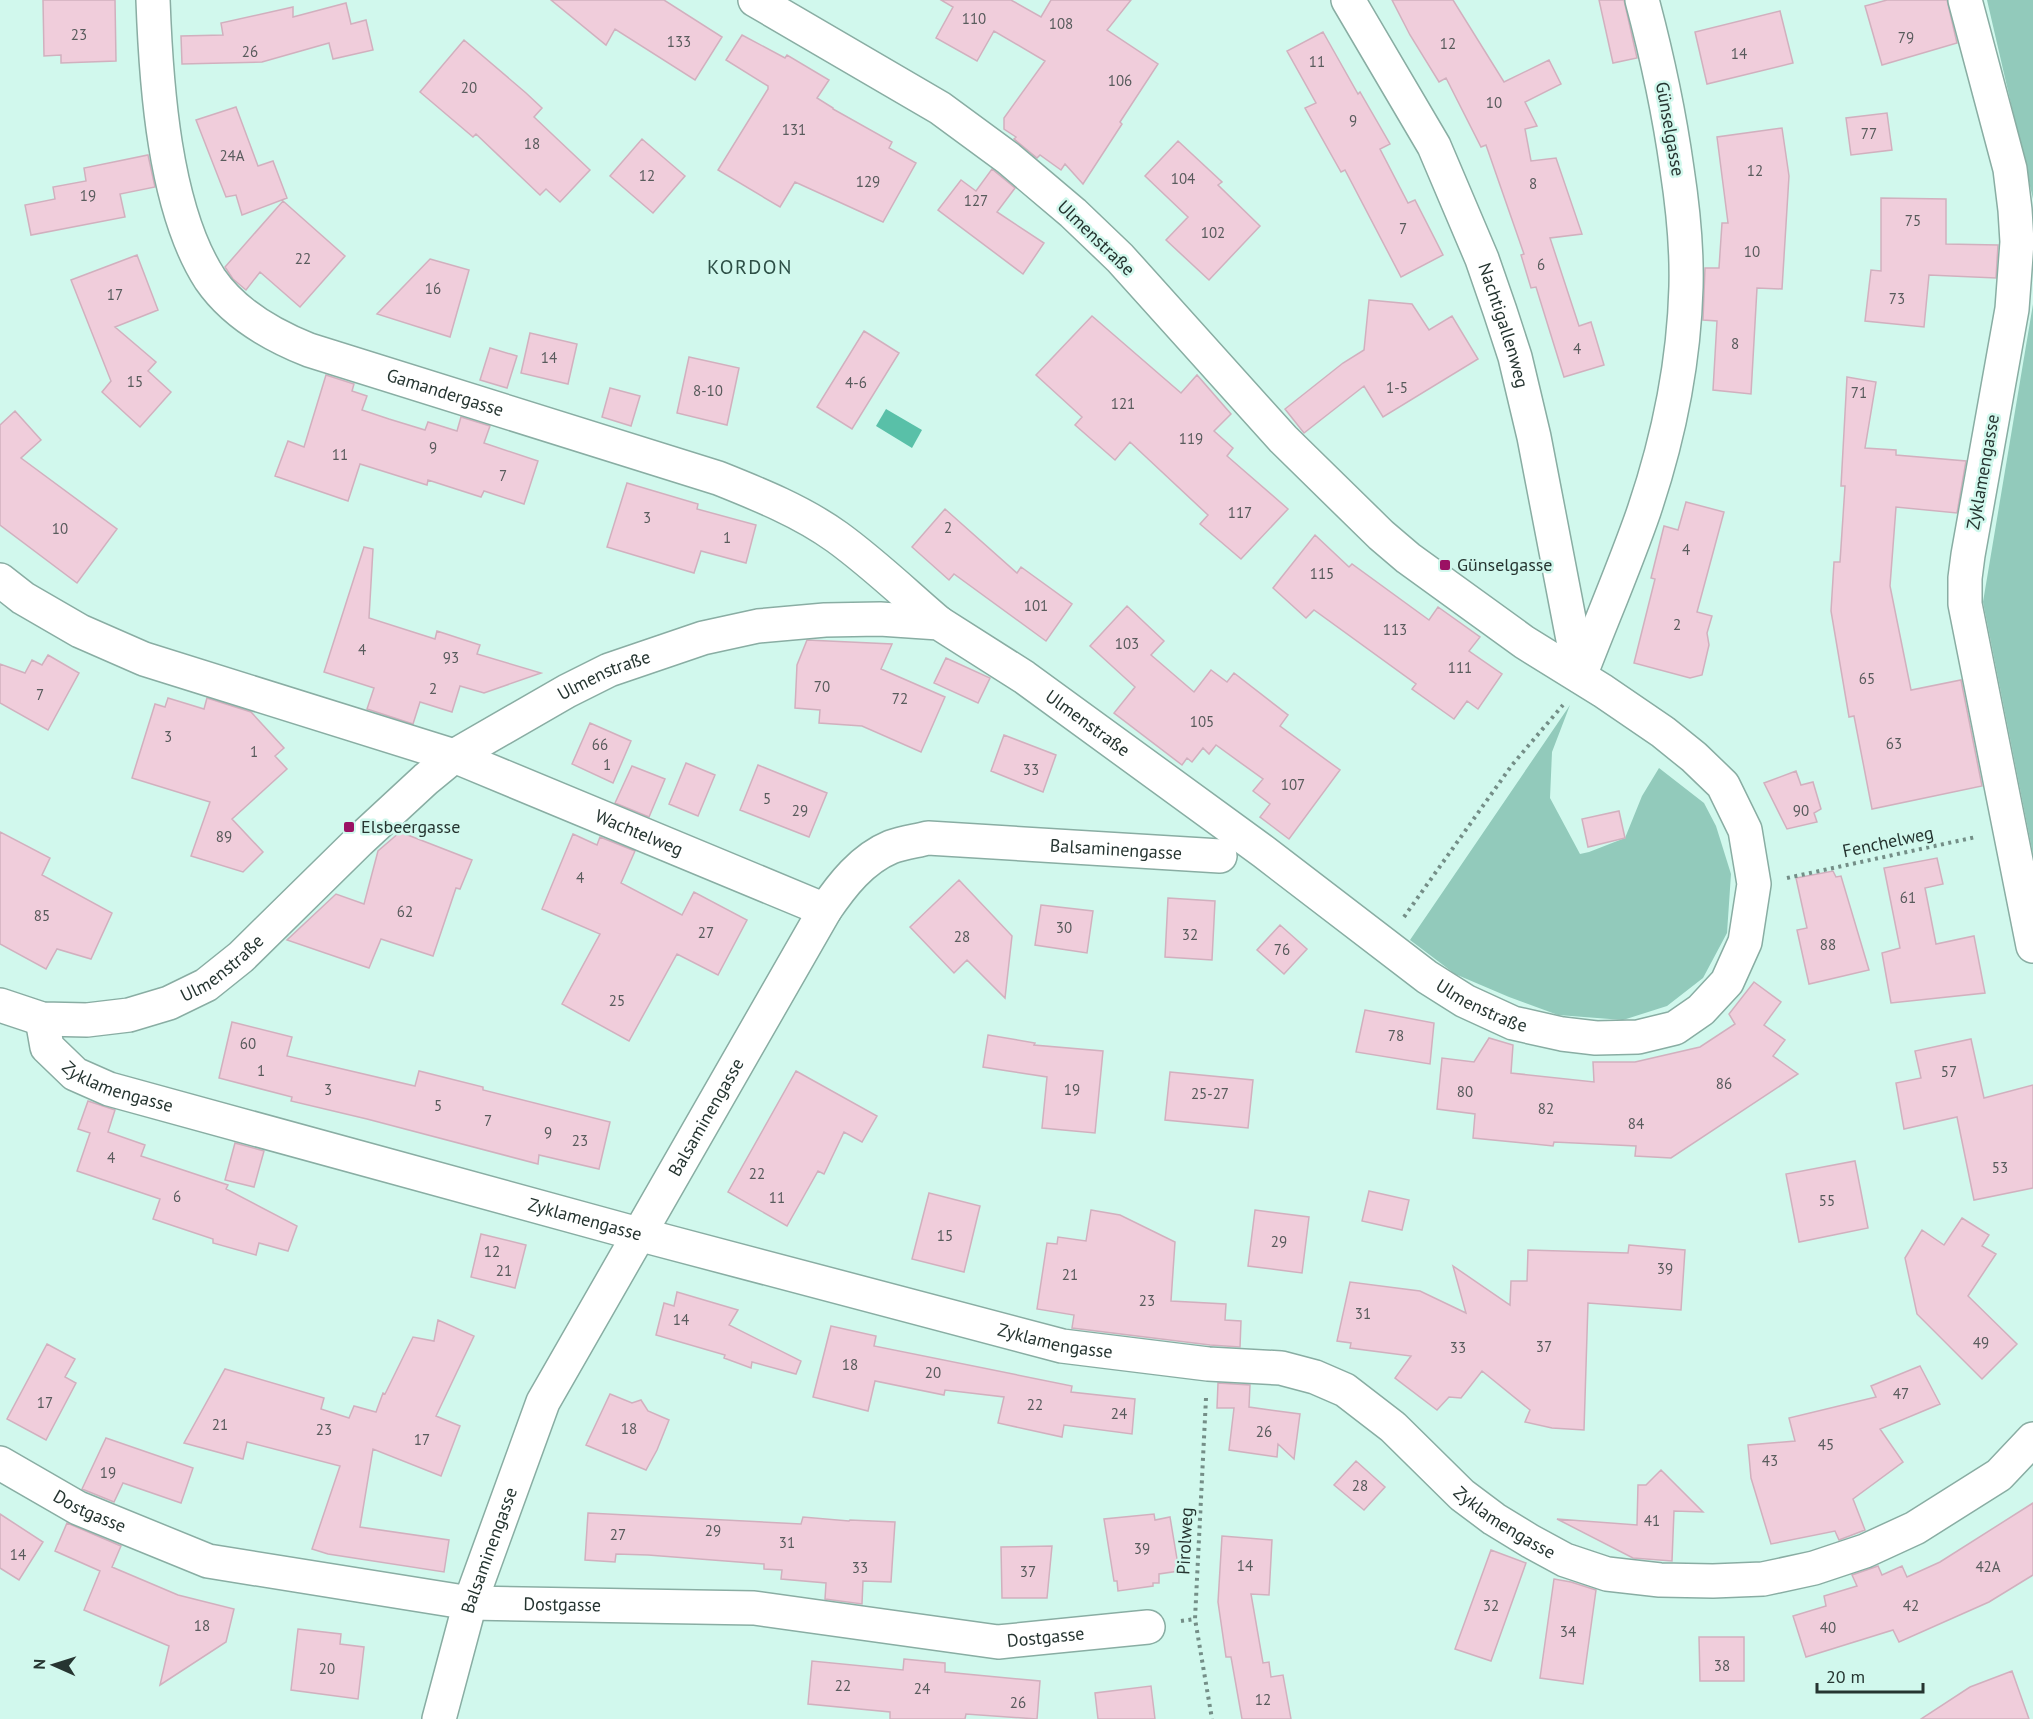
<svg xmlns="http://www.w3.org/2000/svg" width="2033" height="1719" font-family="'PT Sans',sans-serif">
<style>
.green{fill:#92cabb}
.water{fill:#59c0a8}
.building{fill:#f0cddb;stroke:#d1b0be;stroke-width:1.5}
.lines{fill:none;stroke-linecap:round;stroke-linejoin:round}
.minor-casing{stroke:#89ada3;stroke-width:36}
.tertiary-casing{stroke:#89ada3;stroke-width:36}
.path{stroke:#748e87;stroke-width:4;stroke-dasharray:3 4.5;stroke-linecap:butt}
.minor{stroke:#fff;stroke-width:33}
.tertiary{stroke:#fff;stroke-width:33}
.poi-dot{fill:#9b1163;stroke:#d1f8ed;stroke-width:2}
.labels{text-anchor:middle;stroke-width:5;stroke-linejoin:round;paint-order:stroke}
.number-label{font-size:15px;fill:#585b5c}
.street-label{font-size:18px;fill:#263531;stroke:#d1f8ed}
.poi-label{font-size:18px;fill:#263531;stroke:#d1f8ed;text-anchor:start}
.neighbourhood-label{font-size:20px;letter-spacing:1.5px;fill:#2d4f46;stroke:#d1f8ed}
</style>
<rect width="100%" height="100%" fill="#d1f8ed"/>
<path class="green" d="M1987,0H2033V199Z
M2033,304V854L1983,602Z
M1570,705L1552,752L1550,798L1580,854L1589,852L1625,838L1642,796L1659,768L1704,803L1716,826L1731,874L1727,933L1703,978L1667,1006L1623,1020L1558,1015L1509,997L1455,974L1410,940Z"/>
<path class="water" d="M886,409L922,430L912,448L876,426Z"/>
<path class="building" d="M43,0H115L116,61L61,63V55L44,56Z
M551,0H664L722,37L695,80L615,29L606,45Z
M941,0H1011L1041,17L1051,0H1131L1107,30L1158,64L1120,122L1122,124L1083,184L1065,164L1061,170L1040,155L1037,158L1014,139L1016,137L1004,129V118L1045,61L994,31L977,61L936,38L953,7Z
M1392,0H1453L1504,82L1549,60L1561,84L1525,102L1537,126L1525,129L1531,161L1556,158L1582,234L1550,238L1579,326L1591,322L1604,365L1564,377L1536,287L1531,288L1521,255L1524,254L1486,145L1481,147L1446,78L1439,82L1410,35Z
M1599,0H1624L1637,58L1613,63Z
M1887,0H1947L1957,43L1882,65L1865,6Z
M346,3L351,24L366,20L373,50L333,59L329,43L262,62L182,64L181,36L223,35L221,23L293,7V17Z
M1780,11L1793,63L1707,84L1695,32Z
M1323,32L1358,94L1360,92L1390,144L1380,149L1408,203L1415,200L1443,255L1401,277L1345,170L1341,172L1305,108L1316,103L1287,51Z
M742,35L785,58L787,55L829,80L817,98L833,108V109L892,142L889,148L916,163L883,222L795,182L780,207L718,170L768,89V86L726,60Z
M464,40L526,93L542,108L534,117L590,170L560,202L546,189L540,195L476,134L473,137L420,92Z
M236,107L258,166L273,161L287,198L242,215L236,195L226,197L196,120Z
M1887,113L1892,150L1851,155L1846,118Z
M1782,128L1789,176L1782,289L1757,288L1751,394L1713,390L1717,321L1703,320L1705,268H1719L1722,223H1728L1717,137Z
M642,139L685,176L653,213L610,176Z
M1178,141L1222,182L1218,185L1260,226L1209,280L1166,240L1188,217L1145,176Z
M148,155L155,187L120,194L125,217L31,235L25,205L55,199L53,187L86,181L84,168Z
M992,169L1015,188L997,212L1044,243L1023,274L938,210L961,180L976,191Z
M1881,198L1946,199V244L1998,245L1996,278L1929,275L1924,327L1865,321L1871,270L1881,271Z
M283,201L345,256L300,307L260,272L246,290L233,279L225,267Z
M137,255L158,310L115,327L156,362L148,371L171,392L140,427L102,392L111,381L71,280Z
M430,259L469,270L450,337L377,314Z
M1369,300L1412,304L1429,330L1452,316L1478,359L1383,417L1364,386L1304,433L1285,409L1343,363L1364,350Z
M1092,316L1181,393L1197,375L1231,414L1214,431L1233,448L1227,456L1288,509L1241,559L1200,524L1208,515L1130,442L1115,460L1075,425L1082,417L1036,375Z
M864,331L899,353L852,429L817,407Z
M530,333L577,344L568,384L521,373Z
M490,348L517,356L507,388L480,380Z
M689,357L739,368L727,425L677,413Z
M326,375L354,384L352,391L367,396L362,410L389,419L425,430L428,422L457,431L461,417L490,426L484,443L538,461L524,504L484,491L481,497L428,480L427,485L360,464L348,501L275,476L288,441L304,447Z
M1847,377L1876,382L1865,448L1896,450V455L1966,461L1957,513L1896,507L1890,586L1911,690L1961,680L1982,786L1872,809L1854,716L1849,717L1831,611L1834,562H1840L1845,486H1841Z
M610,388L640,396L631,426L602,417Z
M15,411L41,440L21,458L117,529L77,583L0,525V425Z
M627,483L698,504L697,509L756,525L746,563L701,551L694,573L607,547Z
M1686,502L1724,512L1697,612L1712,616L1707,633L1709,645L1702,675L1690,678L1634,663L1655,579L1651,578L1664,526L1678,530Z
M945,509L1017,573L1021,567L1072,604L1046,641L954,574L949,580L912,547Z
M1315,535L1349,567L1352,564L1429,620L1438,607L1480,637L1469,651L1502,674L1478,709L1467,701L1454,719L1412,689L1416,684L1314,610L1306,618L1273,588Z
M364,547L373,549L369,618L435,639L437,631L480,645L477,654L541,673L484,693L460,686L452,712L420,702L413,724L367,709L374,688L324,672Z
M1127,606L1164,641L1151,655L1194,692L1211,670L1227,682L1234,673L1288,715L1280,726L1340,770L1289,839L1260,817L1270,804L1253,791L1263,779L1216,745L1209,754L1203,748L1192,762L1187,758L1182,765L1114,713L1135,687L1090,646Z
M807,640L892,644L881,669L945,697L921,752L862,726L819,723L820,710L795,708L797,665Z
M48,655L79,673L48,730L0,703V664L25,673L32,660L42,665Z
M946,658L990,678L978,703L934,683Z
M168,698L204,709L207,698L251,712L284,748L275,756L287,769L232,819L263,852L243,872L191,856L210,802L132,778L155,704L165,707Z
M590,723L631,741L613,783L572,764Z
M1004,735L1056,755L1043,792L991,771Z
M686,763L715,775L698,816L669,804Z
M758,765L827,793L809,837L740,810Z
M632,766L665,779L649,817L615,803Z
M1796,771L1801,785L1813,782L1821,809L1814,813L1817,822L1787,829L1764,783Z
M1619,811L1625,838L1588,847L1582,819Z
M0,832L50,858L42,875L112,913L91,959L57,949L46,969L0,944Z
M400,832L472,860L460,889L456,888L433,956L381,939L369,968L287,940L336,894L364,904L378,851Z
M573,834L597,845L600,837L635,851L621,883L682,915L694,892L747,920L718,975L677,954L629,1041L562,1004L600,934L542,909Z
M1937,858L1943,884L1925,888L1936,944L1974,936L1985,993L1891,1003L1882,953L1900,948L1884,868Z
M1833,871L1836,877L1841,876L1869,970L1809,984L1797,930L1807,928L1796,878Z
M959,880L1012,936L1005,998L967,960L954,973L910,927Z
M1168,898L1215,901L1212,960L1165,957Z
M1041,905L1093,911L1087,953L1035,945Z
M1280,925L1307,949L1284,974L1257,950Z
M1754,982L1781,1002L1764,1025L1785,1040L1773,1056L1798,1074L1671,1158L1635,1156L1636,1146L1554,1142L1553,1146L1473,1138L1475,1114L1437,1109L1442,1058L1474,1062L1489,1038L1513,1045L1511,1073L1594,1082L1593,1062H1635L1700,1047L1735,1024L1729,1014Z
M1365,1010L1434,1023L1430,1064L1356,1052Z
M232,1022L292,1037L287,1056L415,1086L419,1071L483,1087V1090L610,1122L599,1169L539,1155L538,1164L367,1119L291,1101L292,1097L219,1078Z
M988,1035L1035,1043L1034,1045L1103,1051L1095,1133L1042,1128L1047,1077L983,1067Z
M1971,1039L1984,1098L2033,1085V1188L1974,1200L1957,1117L1904,1129L1896,1083L1921,1078L1915,1051Z
M796,1071L877,1116L862,1142L844,1132L824,1174L818,1171L787,1226L728,1192Z
M1170,1072L1253,1080L1248,1128L1165,1120Z
M88,1101L115,1110L108,1132L145,1145L141,1156L228,1185L226,1189L297,1226L288,1251L259,1243L256,1255L213,1243V1239L153,1219L160,1199L77,1171L90,1133L78,1129Z
M235,1143L264,1151L254,1187L225,1180Z
M1855,1161L1868,1228L1799,1242L1786,1174Z
M1369,1191L1409,1200L1402,1230L1362,1221Z
M929,1193L980,1206L964,1272L912,1259Z
M1091,1210L1120,1215L1175,1242L1171,1301L1226,1304L1225,1320L1241,1321L1240,1347L1210,1345L1072,1328L1074,1315L1037,1309L1047,1243L1057,1244L1058,1237L1086,1241Z
M1255,1210L1309,1217L1302,1273L1248,1266Z
M1962,1218L1989,1235L1982,1246L1996,1254L1968,1296L2017,1344L1982,1379L1917,1314L1905,1258L1922,1230L1944,1245Z
M481,1234L526,1245L515,1288L471,1277Z
M1629,1245L1685,1250L1681,1310L1588,1303L1584,1430L1552,1428L1525,1422L1530,1410L1482,1371L1461,1398L1449,1397L1437,1410L1395,1378L1411,1356L1350,1348L1351,1343L1337,1341L1350,1282L1420,1291L1466,1313L1453,1266L1510,1305L1511,1281H1527L1528,1250L1628,1253Z
M677,1292L738,1310L729,1325L801,1361L796,1374L752,1362L751,1368L724,1358L725,1355L656,1335L664,1303L674,1306Z
M438,1320L474,1336L436,1416L460,1426L441,1476L373,1449L360,1527L449,1540L444,1572L328,1554L312,1549L340,1466L247,1442L243,1459L184,1443L225,1369L324,1398L321,1409L349,1418L354,1406L376,1412L383,1393L385,1394L413,1337L434,1341Z
M831,1326L876,1336L874,1346L1072,1386L1071,1392L1135,1399L1132,1434L1064,1425L1062,1437L998,1423L1004,1397L945,1390L944,1395L875,1381L868,1411L813,1397Z
M47,1344L75,1359L65,1377L76,1383L46,1440L7,1419Z
M1920,1366L1940,1404L1880,1429L1903,1462L1853,1499L1865,1530L1839,1540L1835,1531L1771,1544L1751,1478L1748,1445L1795,1441L1789,1418L1876,1397L1871,1386Z
M1218,1383L1250,1385L1249,1407L1300,1414L1294,1459L1278,1444L1277,1457L1229,1450L1234,1408H1217Z
M610,1394L632,1403L641,1400L648,1411L669,1420L657,1450L646,1470L586,1445Z
M106,1438L193,1468L181,1503L123,1483L114,1502L82,1489Z
M1356,1461L1385,1487L1364,1510L1334,1485Z
M1661,1470L1703,1512L1674,1511L1672,1561L1633,1558L1557,1519L1637,1525L1638,1485H1646Z
M2033,1503V1575L1989,1602L1899,1642L1893,1630L1806,1657L1793,1616L1826,1606L1824,1596L1857,1586L1852,1575L1878,1566L1882,1575L1902,1566L1907,1577L1940,1562Z
M588,1513L801,1524L803,1517L849,1521L850,1520L895,1522L891,1582L863,1581L862,1604L825,1599L826,1583L781,1579L782,1570L764,1569V1564L648,1555L616,1554L615,1562L585,1560Z
M0,1514L43,1542L19,1580L0,1568Z
M1154,1514L1155,1520L1170,1517L1179,1571L1159,1574V1583H1153V1586L1118,1591L1117,1581H1114L1104,1519Z
M67,1523L121,1546L112,1567L178,1595L234,1609L226,1642L160,1685L169,1646L84,1610L100,1571L55,1551Z
M1222,1536L1272,1540L1269,1595L1251,1594L1263,1663L1269,1662L1271,1677L1283,1675L1291,1719H1242L1231,1657H1226L1218,1602Z
M1052,1546L1047,1598H1002L1001,1547Z
M1491,1550L1526,1563L1491,1661L1455,1649Z
M1554,1579L1571,1582L1596,1590L1583,1684L1540,1678Z
M298,1629L341,1634L340,1644L364,1647L358,1699L291,1690Z
M1699,1637H1744V1681H1700Z
M904,1659L945,1663V1672L1040,1681L1037,1719L966,1714L965,1719H890V1712L808,1704L812,1661L903,1670Z
M2012,1671L2029,1719H1921L1970,1687Z
M1151,1686L1155,1719H1098L1095,1693Z"/>
<g class="lines">
<defs>
<g id="minor">
<path id="s1" d="M153,0C156,83 164,208 210,279C234,314 271,335 309,350L718,478C758,494 801,511 837,537C873,563 905,594 939,623"/>
<path id="s2" d="M1348,0L1434,146L1482,259L1500,311L1515,357L1534,437L1580,676"/>
<path d="M1965,0L2010,169L2015,210L2017,242L2012,309L1968,555L1965,578V604L2033,946"/>
<path id="s3" d="M0,580L23,598L80,631L144,659L454,756L825,910"/>
<path d="M1580,676C1601,621 1625,566 1644,511C1668,440 1684,362 1686,287C1687,248 1683,208 1677,169C1669,112 1657,56 1642,0"/>
<path id="s4" d="M42,1019L47,1047L75,1074L109,1089L638,1234L1062,1346L1208,1364L1281,1368L1315,1377L1345,1390L1393,1427L1462,1495L1494,1519L1530,1541L1565,1560L1607,1574L1660,1580L1713,1581L1763,1579L1814,1568L1865,1551L1915,1528L1999,1475L2033,1439"/>
<path id="s5" d="M0,1463L78,1508L208,1561L470,1603L754,1608L998,1642L1148,1627"/>
<path id="s6" d="M439,1719L470,1603L543,1402L825,910C842,885 862,859 891,847C902,843 916,841 928,838L1220,856"/>
</g>
<g id="tertiary">
<path id="s7" d="M0,1005L42,1019L87,1020L129,1015L169,1003L206,985L241,957L359,841L426,779L454,756L567,691L609,670L703,638L758,626L825,620L880,619L939,623L1024,677L1264,852L1427,977L1465,1001L1513,1023L1562,1034L1596,1038L1638,1037L1675,1028L1701,1010L1727,982L1745,942L1754,884L1745,830L1723,785L1694,757L1663,732L1603,691L1524,642L1408,558L1381,535L1283,439L1120,258L1073,213L1008,158L940,108L755,0"/>
</g>
</defs>
<use href="#minor" class="minor-casing"/>
<use href="#tertiary" class="tertiary-casing"/>
<path class="path" d="M1787,878L1976,837
M1404,917L1512,765L1563,705
M1206,1398L1195,1619L1212,1719
M1181,1621L1195,1619"/>
<use href="#minor" class="minor"/>
<use href="#tertiary" class="tertiary"/>
</g>
<g class="poi-dot">
<rect x="1439" y="559" width="12" height="12" rx="3"/>
<rect x="343" y="821" width="12" height="12" rx="3"/>
</g>
<g class="labels">
<g class="number-label">
<text x="974" y="24">110</text>
<text x="1061" y="29">108</text>
<text x="79" y="40">23</text>
<text x="1906" y="43">79</text>
<text x="679" y="47">133</text>
<text x="1448" y="49">12</text>
<text x="250" y="57">26</text>
<text x="1739" y="59">14</text>
<text x="1317" y="67">11</text>
<text x="1120" y="86">106</text>
<text x="469" y="93">20</text>
<text x="1494" y="108">10</text>
<text x="1353" y="126">9</text>
<text x="794" y="135">131</text>
<text x="1869" y="139">77</text>
<text x="532" y="149">18</text>
<text x="232" y="161">24A</text>
<text x="1755" y="176">12</text>
<text x="647" y="181">12</text>
<text x="1183" y="184">104</text>
<text x="868" y="187">129</text>
<text x="1533" y="189">8</text>
<text x="88" y="201">19</text>
<text x="976" y="206">127</text>
<text x="1913" y="226">75</text>
<text x="1403" y="234">7</text>
<text x="1213" y="238">102</text>
<text x="1752" y="257">10</text>
<text x="303" y="264">22</text>
<text x="1541" y="270">6</text>
<text x="433" y="294">16</text>
<text x="115" y="300">17</text>
<text x="1897" y="304">73</text>
<text x="1735" y="349">8</text>
<text x="1577" y="354">4</text>
<text x="549" y="363">14</text>
<text x="135" y="387">15</text>
<text x="856" y="388">4-6</text>
<text x="1397" y="393">1-5</text>
<text x="708" y="396">8-10</text>
<text x="1859" y="398">71</text>
<text x="1123" y="409">121</text>
<text x="1191" y="444">119</text>
<text x="433" y="453">9</text>
<text x="340" y="460">11</text>
<text x="503" y="481">7</text>
<text x="1240" y="518">117</text>
<text x="647" y="523">3</text>
<text x="948" y="533">2</text>
<text x="60" y="534">10</text>
<text x="727" y="543">1</text>
<text x="1686" y="555">4</text>
<text x="1322" y="579">115</text>
<text x="1036" y="611">101</text>
<text x="1677" y="630">2</text>
<text x="1395" y="635">113</text>
<text x="1127" y="649">103</text>
<text x="362" y="655">4</text>
<text x="451" y="663">93</text>
<text x="1460" y="673">111</text>
<text x="1867" y="684">65</text>
<text x="822" y="692">70</text>
<text x="433" y="694">2</text>
<text x="40" y="700">7</text>
<text x="900" y="704">72</text>
<text x="1202" y="727">105</text>
<text x="168" y="742">3</text>
<text x="1894" y="749">63</text>
<text x="600" y="750">66</text>
<text x="254" y="757">1</text>
<text x="607" y="770">1</text>
<text x="1031" y="775">33</text>
<text x="1293" y="790">107</text>
<text x="767" y="804">5</text>
<text x="800" y="816">29</text>
<text x="1801" y="816">90</text>
<text x="224" y="842">89</text>
<text x="580" y="883">4</text>
<text x="1908" y="903">61</text>
<text x="405" y="917">62</text>
<text x="42" y="921">85</text>
<text x="1064" y="933">30</text>
<text x="706" y="938">27</text>
<text x="1190" y="940">32</text>
<text x="962" y="942">28</text>
<text x="1828" y="950">88</text>
<text x="1282" y="955">76</text>
<text x="617" y="1006">25</text>
<text x="1396" y="1041">78</text>
<text x="248" y="1049">60</text>
<text x="261" y="1076">1</text>
<text x="1949" y="1077">57</text>
<text x="1724" y="1089">86</text>
<text x="328" y="1095">3</text>
<text x="1072" y="1095">19</text>
<text x="1465" y="1097">80</text>
<text x="1210" y="1099">25-27</text>
<text x="438" y="1111">5</text>
<text x="1546" y="1114">82</text>
<text x="488" y="1126">7</text>
<text x="1636" y="1129">84</text>
<text x="548" y="1138">9</text>
<text x="580" y="1146">23</text>
<text x="111" y="1163">4</text>
<text x="2000" y="1173">53</text>
<text x="757" y="1179">22</text>
<text x="177" y="1202">6</text>
<text x="777" y="1203">11</text>
<text x="1827" y="1206">55</text>
<text x="945" y="1241">15</text>
<text x="1279" y="1247">29</text>
<text x="492" y="1257">12</text>
<text x="1665" y="1274">39</text>
<text x="504" y="1276">21</text>
<text x="1070" y="1280">21</text>
<text x="1147" y="1306">23</text>
<text x="1363" y="1319">31</text>
<text x="681" y="1325">14</text>
<text x="1981" y="1348">49</text>
<text x="1544" y="1352">37</text>
<text x="1458" y="1353">33</text>
<text x="850" y="1370">18</text>
<text x="933" y="1378">20</text>
<text x="1901" y="1399">47</text>
<text x="45" y="1408">17</text>
<text x="1035" y="1410">22</text>
<text x="1119" y="1419">24</text>
<text x="220" y="1430">21</text>
<text x="629" y="1434">18</text>
<text x="324" y="1435">23</text>
<text x="1264" y="1437">26</text>
<text x="422" y="1445">17</text>
<text x="1826" y="1450">45</text>
<text x="1770" y="1466">43</text>
<text x="108" y="1478">19</text>
<text x="1360" y="1491">28</text>
<text x="1652" y="1526">41</text>
<text x="713" y="1536">29</text>
<text x="618" y="1540">27</text>
<text x="787" y="1548">31</text>
<text x="1142" y="1554">39</text>
<text x="18" y="1560">14</text>
<text x="1245" y="1571">14</text>
<text x="1988" y="1572">42A</text>
<text x="860" y="1573">33</text>
<text x="1028" y="1577">37</text>
<text x="1491" y="1611">32</text>
<text x="1911" y="1611">42</text>
<text x="202" y="1631">18</text>
<text x="1828" y="1633">40</text>
<text x="1568" y="1637">34</text>
<text x="1722" y="1671">38</text>
<text x="327" y="1674">20</text>
<text x="843" y="1691">22</text>
<text x="922" y="1694">24</text>
<text x="1263" y="1705">12</text>
<text x="1018" y="1708">26</text>
</g>
<g class="street-label">
<text transform="translate(1670 129) rotate(80)" y="6">Günselgasse</text>
<text transform="translate(1096 238) rotate(44)" y="6">Ulmenstraße</text>
<text dy="6" stroke="none"><textPath href="#s2" startOffset="362">Nachtigallenweg</textPath></text>
<text dy="6" stroke="none"><textPath href="#s1" startOffset="554">Gamandergasse</textPath></text>
<text transform="translate(1983 472) rotate(-80)" y="6">Zyklamengasse</text>
<text dy="6" stroke="none"><textPath href="#s7" startOffset="723">Ulmenstraße</textPath></text>
<text dy="6" stroke="none"><textPath href="#s7" startOffset="1246">Ulmenstraße</textPath></text>
<text dy="6" stroke="none"><textPath href="#s3" startOffset="690">Wachtelweg</textPath></text>
<text transform="translate(1888 842) rotate(-12)" y="6">Fenchelweg</text>
<text dy="6" stroke="none"><textPath href="#s6" startOffset="1220">Balsaminengasse</textPath></text>
<text dy="6" stroke="none"><textPath href="#s7" startOffset="237">Ulmenstraße</textPath></text>
<text dy="6" stroke="none"><textPath href="#s7" startOffset="1732">Ulmenstraße</textPath></text>
<text dy="6" stroke="none"><textPath href="#s4" startOffset="112">Zyklamengasse</textPath></text>
<text dy="6" stroke="none"><textPath href="#s6" startOffset="662">Balsaminengasse</textPath></text>
<text dy="6" stroke="none"><textPath href="#s4" startOffset="598">Zyklamengasse</textPath></text>
<text dy="6" stroke="none"><textPath href="#s4" startOffset="1084">Zyklamengasse</textPath></text>
<text dy="6" stroke="none"><textPath href="#s5" startOffset="102">Dostgasse</textPath></text>
<text dy="6" stroke="none"><textPath href="#s4" startOffset="1588">Zyklamengasse</textPath></text>
<text transform="translate(1185 1541) rotate(-87)" y="6">Pirolweg</text>
<text dy="6" stroke="none"><textPath href="#s6" startOffset="176">Balsaminengasse</textPath></text>
<text dy="6" stroke="none"><textPath href="#s5" startOffset="588">Dostgasse</textPath></text>
<text dy="6" stroke="none"><textPath href="#s5" startOffset="1074">Dostgasse</textPath></text>
</g>
<g class="poi-label">
<text x="1457" y="571">Günselgasse</text>
<text x="361" y="833">Elsbeergasse</text>
</g>
<g class="neighbourhood-label">
<text x="750" y="274">KORDON</text>
</g>
</g>
<g transform="translate(54 1665) rotate(273)" stroke="#d1f8ed" stroke-width="4.5" paint-order="stroke">
<path d="M0-4.5L10 22L0 15L-10 22Z" fill="#263531"/>
<text y="-9" font-size="16" font-weight="bold" text-anchor="middle" fill="#263531">N</text>
</g>
<path d="M1817 1683v9h106v-9" fill="none" stroke="#263531" stroke-width="3"/>
<text x="1826" y="1683" font-size="18" fill="#263531" stroke="#d1f8ed" stroke-width="4.5" paint-order="stroke">20 m</text>
</svg>
